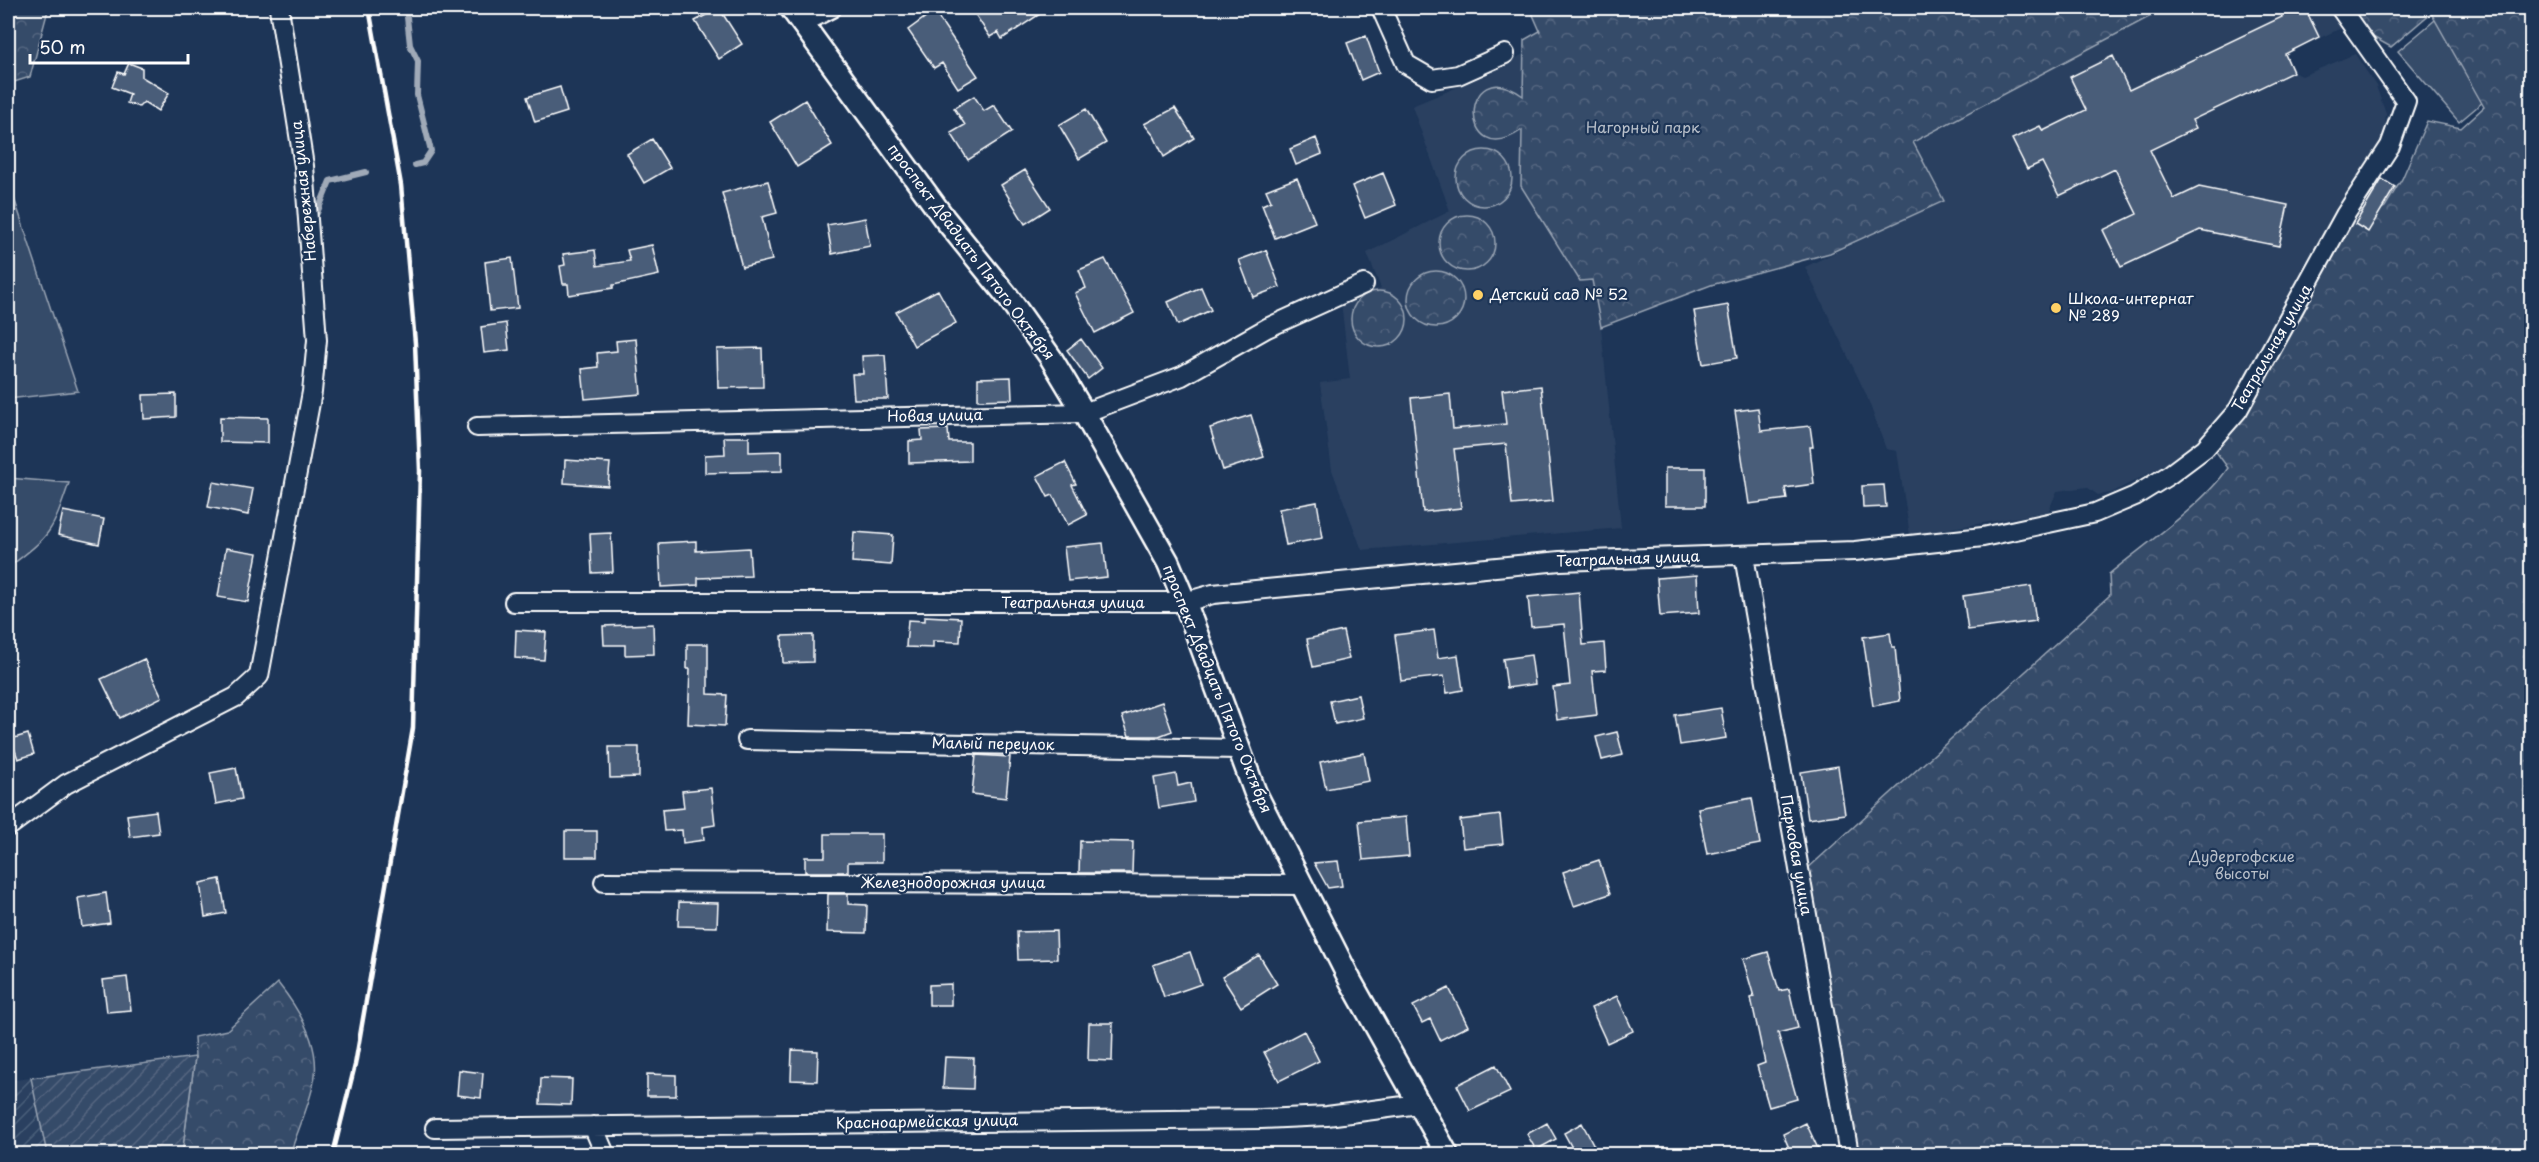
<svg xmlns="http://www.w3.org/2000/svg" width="2539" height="1162" font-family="'Playpen Sans',sans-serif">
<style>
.built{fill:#2a4161}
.industrial{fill:url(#industrial-furrows)}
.grass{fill:#364b69;stroke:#9aa5b4;stroke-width:1.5}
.forest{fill:url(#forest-crowns);stroke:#9aa5b4;stroke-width:1.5}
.garden{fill:url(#garden-furrows);stroke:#9aa5b4;stroke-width:1.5}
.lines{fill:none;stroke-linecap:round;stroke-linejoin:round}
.stream{stroke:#a0aab8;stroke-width:6}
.building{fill:#4a5d79;stroke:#fff;stroke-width:1.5}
.minor-casing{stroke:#fff;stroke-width:22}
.tertiary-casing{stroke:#fff;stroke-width:26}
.minor{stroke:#1d3557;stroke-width:18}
.tertiary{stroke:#1d3557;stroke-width:21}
.rail{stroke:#fff;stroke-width:4.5}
.poi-dot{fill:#ffd166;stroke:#1d3557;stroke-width:2}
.labels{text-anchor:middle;stroke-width:4.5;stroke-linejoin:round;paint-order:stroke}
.park-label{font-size:15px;fill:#b9c0ca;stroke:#1d3557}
.street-label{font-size:15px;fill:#fff;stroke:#1d3557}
.poi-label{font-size:15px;fill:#fff;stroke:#1d3557;text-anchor:start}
</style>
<defs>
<pattern id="industrial-furrows" width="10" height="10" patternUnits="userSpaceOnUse" patternTransform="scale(1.5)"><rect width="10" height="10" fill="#2a4161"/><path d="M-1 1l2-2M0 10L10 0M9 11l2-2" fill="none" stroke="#4a5e79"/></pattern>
<pattern id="forest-crowns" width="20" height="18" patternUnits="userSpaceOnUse" patternTransform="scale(1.5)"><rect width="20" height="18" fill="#364b69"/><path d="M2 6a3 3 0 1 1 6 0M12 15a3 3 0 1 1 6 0" fill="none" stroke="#546680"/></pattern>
<pattern id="garden-furrows" width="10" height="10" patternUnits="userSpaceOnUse" patternTransform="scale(1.5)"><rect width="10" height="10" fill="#364b69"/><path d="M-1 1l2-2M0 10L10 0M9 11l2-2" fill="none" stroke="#546680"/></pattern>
</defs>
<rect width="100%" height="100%" fill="#1d3557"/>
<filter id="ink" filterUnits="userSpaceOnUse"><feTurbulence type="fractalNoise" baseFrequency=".0167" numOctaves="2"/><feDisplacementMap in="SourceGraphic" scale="12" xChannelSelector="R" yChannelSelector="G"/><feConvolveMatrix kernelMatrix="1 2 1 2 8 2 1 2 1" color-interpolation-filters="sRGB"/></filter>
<g filter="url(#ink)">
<path class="built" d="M2166,8H2356L2350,24L2285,54L2293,72L2302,76L2355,54L2376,86L2386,114L2384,136L2231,406L2195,444L2159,468L2111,493L2098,495L2087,487L2057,491L2048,512L1910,535L1897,451L1886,449L1866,394L1805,267L1943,201L1912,142Z
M1528,51L1556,106L1601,327L1621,528L1362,550L1332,470L1320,383L1350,379L1341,302L1381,288L1367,253L1450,211L1412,106L1492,73Z"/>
<path class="industrial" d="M31,1078L47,1154H8V1081Z"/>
<path class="grass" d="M2441,15L2502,86L2459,122L2398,51Z
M8,180L78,391L8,399Z
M8,478L69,483C52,533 51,535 9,567Z"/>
<path class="forest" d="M8,8H43L48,10L30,77L8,84Z
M1530,8H2166L1913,142L1944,201L1830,253L1711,285L1601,327L1592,280L1580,281L1521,186L1522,130C1457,175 1459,49 1523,96L1524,40L1540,31Z
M2349,8H2531V1154H1856L1806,870L2110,595L2109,574C2144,545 2203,505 2228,468L2214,449L2356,201L2366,218L2385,207L2402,179L2427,121L2461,128L2484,107L2431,13L2391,47L2371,36Z
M1456 178a28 28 0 1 1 56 0a28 28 0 1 1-56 0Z
M1439 243a28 28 0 1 1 56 0a28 28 0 1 1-56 0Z
M1408 299a28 28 0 1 1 56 0a28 28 0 1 1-56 0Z
M1351 319a28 28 0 1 1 56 0a28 28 0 1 1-56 0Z
M278,983C298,1008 319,1041 315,1075C313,1097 297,1132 290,1154H182L195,1057L194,1037L227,1030Z"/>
<path class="garden" d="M195,1057L182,1154H47L31,1078Z"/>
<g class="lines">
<path class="stream" d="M406,8L410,45L418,61L417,95L431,151L423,163L415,165
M317,213L330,181L366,172"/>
</g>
<path class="building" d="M719,8L742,44L719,59L695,21Z
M971,8H1049L1002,39L998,32L990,37Z
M2277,8H2305L2319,37L2285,54L2293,72L2192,120L2196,128L2150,150L2174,199L2199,187L2288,205L2279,246L2200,230L2121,267L2103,230L2137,214L2115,169L2059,196L2042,162L2027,169L2012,139L2040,126L2043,131L2086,110L2070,77L2113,56L2129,90L2282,17Z
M934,11L978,76L958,88L942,63L934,68L908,30Z
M1366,36L1379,72L1361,80L1347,43Z
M129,63L142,68V77L169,93L158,111L144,102L139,107L127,103L130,94L112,87L118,72L124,74Z
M560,87L567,112L535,122L527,97Z
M974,96L984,111L994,105L1012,132L968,160L951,133L965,125L954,108Z
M805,100L832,145L797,167L770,122Z
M1175,108L1194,138L1164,157L1154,136L1144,124Z
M1086,109L1106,143L1079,159L1059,125Z
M1316,138L1322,154L1296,165L1290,149Z
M652,139L670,168L644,183L627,154Z
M1025,170L1050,208L1025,224L1001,185Z
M1383,173L1396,205L1365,218L1352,186Z
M1297,178L1315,222L1275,238L1262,205L1271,201L1266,190Z
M2382,179L2395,187L2368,232L2355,224Z
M768,181L777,213L762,217L772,260L742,267L722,193Z
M865,218L870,246L832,254L827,225Z
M652,245L659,275L613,285V288L569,295L568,284H563L560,266L565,265L563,254L595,250L597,266L630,261L627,250Z
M1266,250L1280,287L1253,297L1239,260Z
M512,258L518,308L490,311L485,262Z
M1105,259L1134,313L1095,333L1075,293L1086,288L1079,270Z
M1201,287L1211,310L1178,325L1168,302Z
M938,290L956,323L914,346L896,312Z
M1728,305L1737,358L1703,364L1694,311Z
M506,323L509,350L484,353L481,327Z
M636,339L641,394L585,399L582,369L598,367L597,353L617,351L616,341Z
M1081,339L1102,368L1088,379L1067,350Z
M762,348L763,387L718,388L717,349Z
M885,355L888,399H854L852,374H863L862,356Z
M1011,377L1012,399L978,400V378Z
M1541,386L1553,501L1512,505L1506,444L1454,449L1461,508L1423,512L1411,398L1450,394L1453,429L1506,424L1502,390Z
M176,394V417L144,419L143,395Z
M1758,408L1761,431L1810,426L1813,447H1810L1814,484L1785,488L1787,499L1749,504L1735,411Z
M1251,415L1264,457L1223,470L1210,428Z
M220,417L268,418V443L220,442Z
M948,429L949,442H970V461L909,463V441L922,440L921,430Z
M724,437H749V452L782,451V471L705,473V455L725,454Z
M565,460L610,463L608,486L564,483Z
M1065,462L1076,484L1072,485L1087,515L1068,525L1053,495L1048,497L1037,476Z
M1665,468H1705V506H1665Z
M213,482L253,489L248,515L208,507Z
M1884,485L1886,507L1863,508L1862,486Z
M1317,502L1323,538L1286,545L1279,509Z
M63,511L104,519L99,544L58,535Z
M854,532L893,535L891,565L852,562Z
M611,533L613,572L592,573L590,534Z
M696,541V551L749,548L751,576L698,578V585L661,587L659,543Z
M1103,543L1107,577L1068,581L1064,547Z
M226,548L257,553L248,602L218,597Z
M1697,575L1699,613L1660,616L1657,578Z
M2031,586L2036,621L1968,630L1963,596Z
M1579,592L1583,645L1604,643L1606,670L1592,671L1597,715L1557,720L1553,687L1570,685L1564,624L1531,627L1528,597Z
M925,616L961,618L960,642L933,641V648L906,647L908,620L925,621Z
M653,624L654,654L625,655V645H604L603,626Z
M516,630L546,632L544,660L515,658Z
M1434,630L1438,658L1458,655L1463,690L1447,693L1444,676L1401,681L1395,635Z
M1343,631L1349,659L1313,667L1307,639Z
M1890,633L1892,647H1895L1900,701L1873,706L1863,637Z
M813,635V662L783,663L782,636Z
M687,644H708V694L727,695L725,726L688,724L690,669H687Z
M1531,655L1535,684L1507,688L1503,659Z
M144,659L162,697L120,718L101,679Z
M1358,695L1363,718L1335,724L1330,701Z
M1162,702L1172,731L1159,736H1129L1122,716Z
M1721,708L1726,738L1680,745L1675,715Z
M1617,732L1623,755L1602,760L1596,737Z
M28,734L34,754L18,759L11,739Z
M609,747H639V777L610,778Z
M1364,753L1369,781L1326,789L1320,762Z
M976,755L1010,757L1006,798L972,794Z
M1838,766L1845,814L1808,819L1801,772Z
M236,768L242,799L216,804L210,773Z
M1176,774L1178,786L1191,783L1194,802L1159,808L1154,778Z
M711,788L715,825L703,827L704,840L683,843L682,830L664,831L662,810L684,808L682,791Z
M1752,798L1760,844L1707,854L1698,808Z
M156,811L159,833L130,837L127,815Z
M1500,815L1503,844L1463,848L1460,820Z
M1406,817L1409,856L1363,860L1359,821Z
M565,831H597V857H565Z
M825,834H882V862H848V872H805V857H825Z
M1080,841L1133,842L1132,873H1079Z
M1599,860L1610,894L1574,906L1563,872Z
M1338,861L1342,886L1328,888L1314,863Z
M220,879L226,913L205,917L200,883Z
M106,893L110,923L82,927L78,898Z
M828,894H848V904L867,905L866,933L827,932Z
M679,902L718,903L717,927L678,926Z
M1056,931L1057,959L1018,960L1017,932Z
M1190,952L1201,984L1164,997L1153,965Z
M1768,952L1779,991L1789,989L1798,1028L1778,1033L1797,1099L1769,1107L1757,1066L1765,1063L1751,998L1754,997L1743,959Z
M1259,955L1277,984L1241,1007L1222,977Z
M127,977L131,1010L107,1012L103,980Z
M951,984V1005H929V985Z
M1449,988L1468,1026L1440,1040L1430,1019L1422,1023L1413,1006Z
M1617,996L1633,1031L1607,1043L1591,1008Z
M1089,1023H1113L1112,1061L1088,1060Z
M1304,1031L1319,1061L1279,1081L1264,1052Z
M792,1050L818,1051L817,1081L791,1080Z
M945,1057L974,1058L973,1089L943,1088Z
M1496,1065L1510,1092L1470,1111L1457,1085Z
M459,1070L483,1073L481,1098L457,1095Z
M647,1074L676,1075V1096H647Z
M541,1078L572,1079L571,1105L540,1104Z
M1547,1123L1556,1139L1536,1150L1527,1134Z
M1582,1123L1599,1155H1576L1564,1133Z
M1806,1123L1821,1155H1792L1783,1134Z"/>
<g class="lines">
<defs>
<path id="minor" d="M1381,8L1406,64L1432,79L1458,75L1505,54
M801,24L832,8
M477,427L1084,413L1182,376L1267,328L1364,284
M1744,556L1849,1154
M514,602H1185L1213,594L1560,561L1855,551L1983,537L2095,513L2135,496L2169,475L2205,448L2238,410L2345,215L2390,146L2406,101L2340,8
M747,740L1238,749
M8,827L66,784L236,697L259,676L312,392L317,340L304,166L279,8
M604,882L1302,885
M593,1126L605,1154
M435,1128L1261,1119L1327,1116L1419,1104"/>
<path id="tertiary" d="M791,8L944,218L1008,297L1051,358L1084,413L1168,562L1185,602L1255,792L1350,980L1447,1154"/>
</defs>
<use href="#minor" class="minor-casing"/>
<use href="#tertiary" class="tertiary-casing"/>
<use href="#minor" class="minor"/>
<use href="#tertiary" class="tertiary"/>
<path class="rail" d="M333,1154L355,1065L413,728L420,471L415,343L401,185L369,8"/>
</g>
</g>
<g class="poi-dot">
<circle cx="1478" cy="295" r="6"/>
<circle cx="2056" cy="308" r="6"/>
</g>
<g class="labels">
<g class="park-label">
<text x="1643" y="133">Нагорный парк</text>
<text x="2242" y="862">Дудергофские<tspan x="2242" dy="17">высоты</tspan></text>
</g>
<g class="street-label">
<text transform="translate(304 191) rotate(-96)" y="5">Набережная улица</text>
<text transform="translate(971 252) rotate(53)" y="5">проспект Двадцать Пятого Октября</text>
<text transform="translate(2272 348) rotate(-60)" y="5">Театральная улица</text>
<text transform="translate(935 416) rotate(-1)" y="5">Новая улица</text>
<text transform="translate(1628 559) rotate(-2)" y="5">Театральная улица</text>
<text x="1073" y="608">Театральная улица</text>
<text transform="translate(1217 689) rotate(68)" y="5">проспект Двадцать Пятого Октября</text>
<text transform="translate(993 744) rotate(1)" y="5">Малый переулок</text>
<text transform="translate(1796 855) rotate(80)" y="5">Парковая улица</text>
<text x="953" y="888">Железнодорожная улица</text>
<text transform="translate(927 1122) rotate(-1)" y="5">Красноармейская улица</text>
</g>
<g class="poi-label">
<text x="1490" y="300">Детский сад № 52</text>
<text x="2068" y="304">Школа-интернат<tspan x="2068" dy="17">№ 289</tspan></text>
</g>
</g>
<rect width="2539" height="1162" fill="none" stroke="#1d3557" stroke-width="30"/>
<rect x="15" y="15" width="2509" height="1132" fill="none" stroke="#fff" stroke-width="2" filter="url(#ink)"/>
<path d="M30 54v9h158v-9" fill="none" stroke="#ffffff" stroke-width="3"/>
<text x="39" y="54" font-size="18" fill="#ffffff" stroke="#1d3557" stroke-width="4.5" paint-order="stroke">50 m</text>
</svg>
